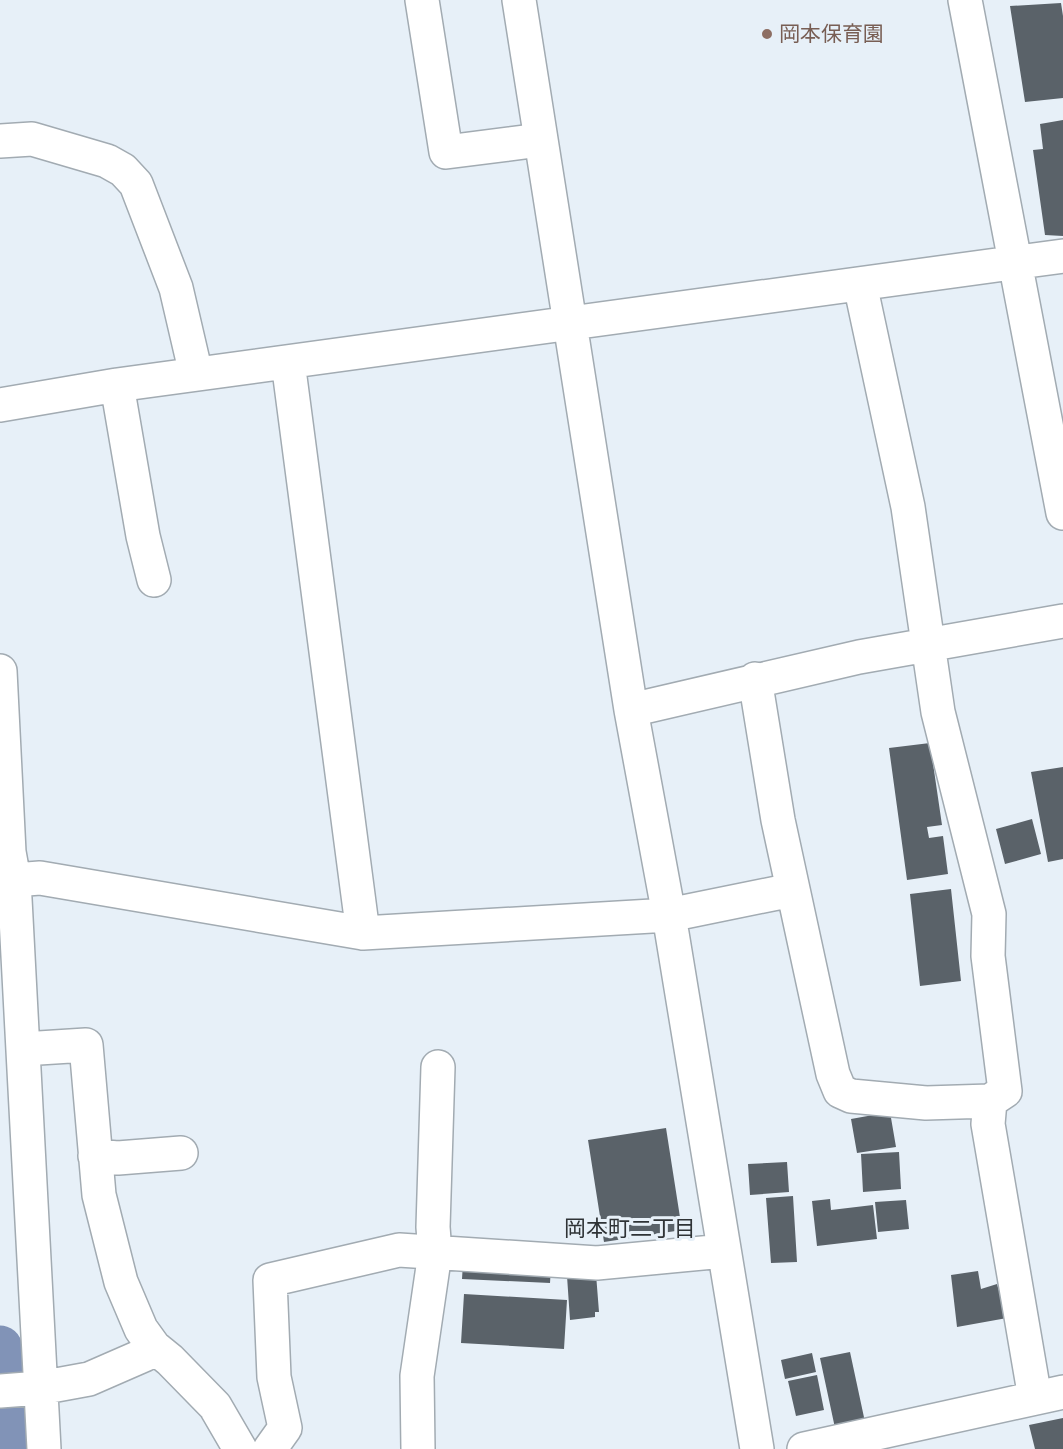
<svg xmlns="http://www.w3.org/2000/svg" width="1063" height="1449" font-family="'Archivo Narrow','Noto Sans JP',sans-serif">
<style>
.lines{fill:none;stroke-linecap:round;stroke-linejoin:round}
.river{stroke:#8193b7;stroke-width:45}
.building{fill:#5a6269}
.minor-casing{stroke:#a2abb2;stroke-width:36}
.minor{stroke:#fff;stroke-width:33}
.education-dot{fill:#8d6e63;stroke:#e7f0f8;stroke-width:2}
.labels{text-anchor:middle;stroke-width:6;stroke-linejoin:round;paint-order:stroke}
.education-label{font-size:21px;fill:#785e54;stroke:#e7f0f8;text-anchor:start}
.neighbourhood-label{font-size:22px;fill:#2f3336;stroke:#e7f0f8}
</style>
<rect width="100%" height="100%" fill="#e7f0f8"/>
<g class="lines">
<path class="river" d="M0,1348L7,1449"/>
</g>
<path class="building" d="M1061,3L1063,16V98L1025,102L1010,6Z
M1063,120V236L1045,235L1033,150L1043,149L1040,124Z
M930,743L942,825L927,827L929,838L943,836L948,874L907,880L889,748Z
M1063,767V859L1048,862L1031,772Z
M1032,819L1041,854L1005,864L996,829Z
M951,889L961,981L920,986L910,894Z
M890,1112L896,1147L857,1153L851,1119Z
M666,1128L682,1230L604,1242L588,1140Z
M899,1152L901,1189L863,1192L861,1154Z
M787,1162L789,1192L750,1195L748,1164Z
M793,1196L797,1262L771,1263L766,1198Z
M830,1199L831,1210L873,1205L877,1239L817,1246L812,1201Z
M906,1200L909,1229L878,1232L875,1202Z
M463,1263L551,1267L550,1283L462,1279Z
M978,1271L981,1289L997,1284L1007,1318L957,1327L951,1275Z
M596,1274L599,1312H595V1317L570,1320L567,1276Z
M464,1294L567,1300L564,1349L461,1343Z
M850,1352L865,1422L835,1428L820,1358Z
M812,1353L816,1372L785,1379L781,1360Z
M817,1375L824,1410L796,1416L788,1381Z
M1063,1418V1449H1035L1029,1425Z"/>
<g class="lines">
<defs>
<path id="minor" d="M422,0L446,152L540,140
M519,0L631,710L669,915L757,1449
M965,0L1063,513
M0,141L32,139L107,161L123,170L136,184L176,288L196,374
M860,284L908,507L938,712L989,914L988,956L1005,1091L990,1101L988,1124L1035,1398
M288,362L363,933
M117,385L143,536L154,580
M0,405L117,385L1063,256
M0,671L9,852L14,880L44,1449
M755,679L778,820L833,1074L840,1091L851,1096L926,1103L990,1101
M631,710L859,657L1063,621
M0,881L40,878L363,933L669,915L792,890
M23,1049L86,1045L99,1195L121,1282L141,1329L154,1347L170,1360L215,1406L240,1449
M95,1156L118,1158L181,1153
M0,1391L40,1388L89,1379L144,1355
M270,1449L285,1428L274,1377L270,1280L399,1250L597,1263L724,1251
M418,1449L417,1376L435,1253L433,1227L438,1067
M804,1449L1063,1392"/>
</defs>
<use href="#minor" class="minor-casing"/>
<use href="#minor" class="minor"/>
</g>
<circle class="education-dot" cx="767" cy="34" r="6"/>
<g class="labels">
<g class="education-label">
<text x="779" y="41">岡本保育園</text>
</g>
<g class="neighbourhood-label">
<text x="630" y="1236">岡本町二丁目</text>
</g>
</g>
</svg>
